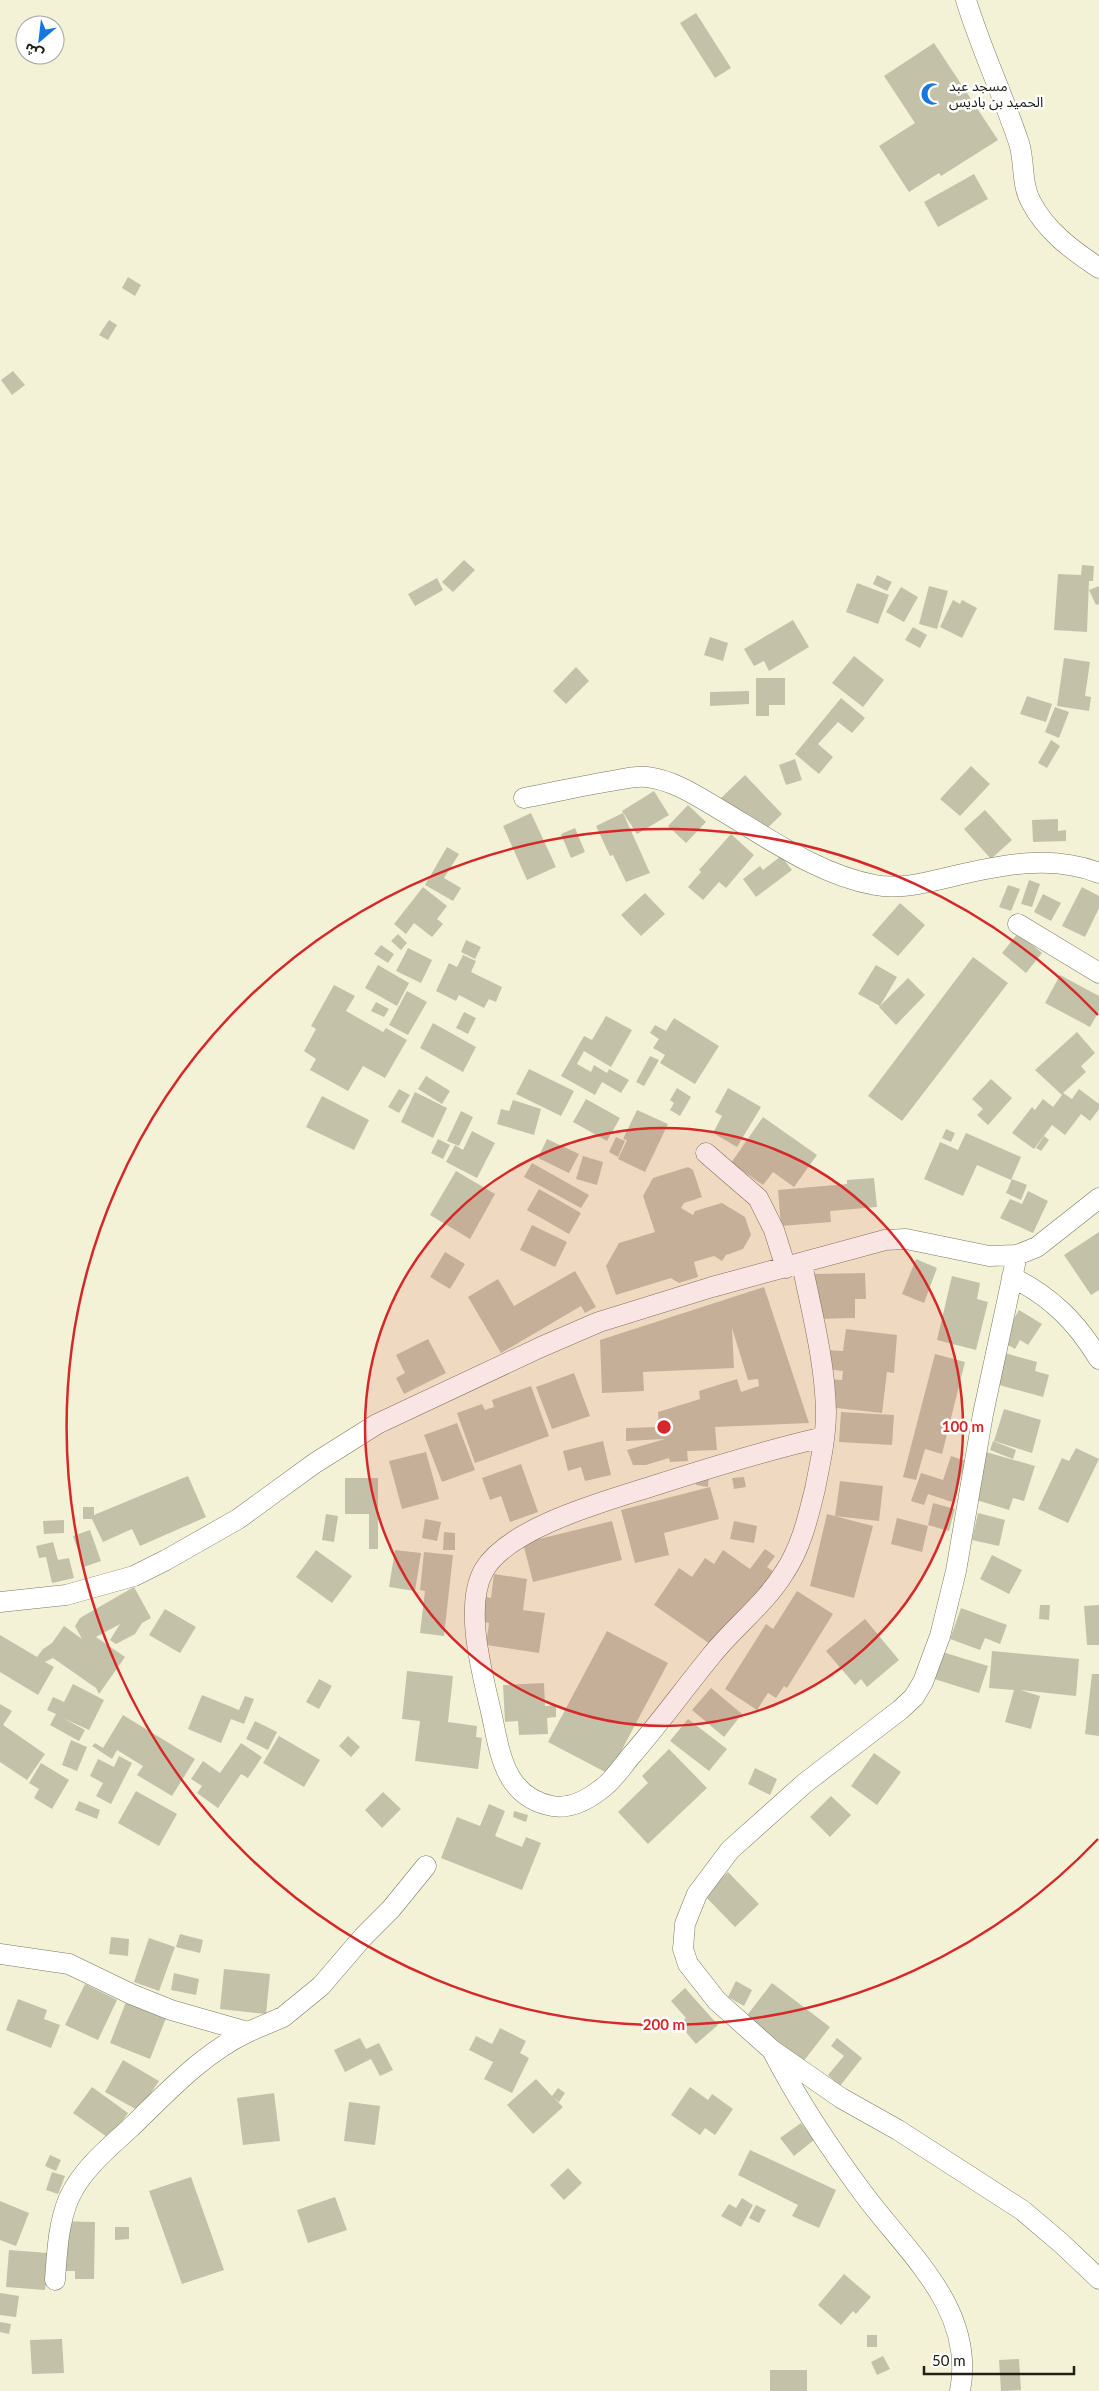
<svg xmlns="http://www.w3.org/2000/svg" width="1099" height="2391" font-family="Lato,'Noto Sans Arabic',sans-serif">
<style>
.building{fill:#c3c2a8}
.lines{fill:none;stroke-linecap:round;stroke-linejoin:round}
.minor-casing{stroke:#7a7961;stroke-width:21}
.minor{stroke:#fff;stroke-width:20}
.ring{fill:none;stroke:#d62828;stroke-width:2.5}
.labels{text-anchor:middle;stroke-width:5;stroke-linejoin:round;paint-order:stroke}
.poi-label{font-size:14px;fill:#212017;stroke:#fff;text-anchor:start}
.centre{fill:#d62828;stroke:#fff;stroke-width:2.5}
.ring-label{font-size:15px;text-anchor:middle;font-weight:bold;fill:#d62828;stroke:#fff;stroke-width:5;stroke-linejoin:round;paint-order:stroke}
</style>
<rect width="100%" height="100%" fill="#f3f2d7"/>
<path class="building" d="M696,13L731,68L715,78L680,23Z
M934,43L998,140L941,176L939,173L909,192L879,146L915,123L884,76Z
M974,174L988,199L938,227L924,202Z
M128,277L141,285L135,296L122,288Z
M109,320L117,325L108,340L99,335Z
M13,371L25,385L12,395L1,380Z
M464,560L475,570L453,592L442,582Z
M1082,565L1094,566L1093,581H1089L1087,632L1054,630L1058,574L1081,575Z
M877,575L892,582L887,591L873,584Z
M437,578L443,590L415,606L408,594Z
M857,583L889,595L878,624L846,612Z
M929,586L948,591L937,629L919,624Z
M1099,586V604L1096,605L1089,590Z
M901,587L918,597L904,622L886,612Z
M953,600L960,604L962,600L977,608L962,638L940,627Z
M793,620L809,647L769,671L764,661L754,666L744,649Z
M913,627L927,635L920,648L905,640Z
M710,637L728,643L723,661L704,655Z
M854,656L884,680L863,707L832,683Z
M1064,658L1090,662L1085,696L1091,697L1089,711L1057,706Z
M576,667L589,681L566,704L553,691Z
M756,678H785V705H769V716H756Z
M749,691V704L710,706V692Z
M1027,696L1052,704L1046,722L1020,714Z
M841,698L865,718L852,733L838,722L818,744L833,757L819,774L795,754Z
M1055,707L1069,712L1059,738L1045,732Z
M1051,740L1060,746L1047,768L1038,763Z
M795,759L802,780L786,785L779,765Z
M971,766L990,784L960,816L940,799Z
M745,775L782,814L758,837L721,798Z
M654,791L669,815L637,834L622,811Z
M688,805L706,822L686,843L668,826Z
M985,810L1012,840L991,859L964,829Z
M531,813L556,867L527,880L503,826Z
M623,813L650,873L626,882L613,855L610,856L596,826Z
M1058,819V831L1066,830V841L1033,842L1032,820Z
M575,828L585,852L571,858L561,834Z
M731,834L754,855L726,888L719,882L703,900L688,887L701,872L699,870Z
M447,847L459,854L444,878L461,888L453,901L425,885Z
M781,856L792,870L756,897L743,879L760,866L763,870Z
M1029,880L1040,884L1032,907L1021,904Z
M1008,885L1020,889L1011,911L999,907Z
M423,887L447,906L437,919L443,924L432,937L414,923L406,934L394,924Z
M1082,887L1099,896V908L1085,937L1062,926Z
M645,893L665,914L641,936L621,915Z
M1043,894L1061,903L1051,921L1034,912Z
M900,903L925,925L898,956L872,935Z
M1018,933L1042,953L1026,973L1002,953Z
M398,934L407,943L401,950L391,941Z
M466,940L481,947L475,959L461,952Z
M381,945L394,954L388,963L374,954Z
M408,948L432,960L421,983L396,971Z
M463,955L476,961L471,972L502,987L496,1002L489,999L484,1008L459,995L456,1001L436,991L449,963L457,967Z
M973,957L1008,983L902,1121L868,1096Z
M378,965L409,983L397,1006L365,988Z
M876,965L897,977L880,1006L858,994Z
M1060,975L1099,996V1011L1090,1027L1045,1003Z
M908,978L925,995L896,1025L879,1007Z
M334,985L355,996L346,1011L383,1032L386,1028L407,1040L385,1078L363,1066L348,1091L310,1070L316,1059L304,1051L316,1029L311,1026Z
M407,991L427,1002L408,1035L389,1025Z
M376,1002L389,1009L384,1017L371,1011Z
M464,1012L476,1018L468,1034L456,1028Z
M606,1016L632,1030L611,1067L584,1051L577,1064L591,1072L594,1065L607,1073L609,1069L629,1080L621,1093L602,1082L595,1095L561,1076L584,1036L592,1040Z
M674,1018L719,1046L695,1084L660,1063L665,1055L653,1048L659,1039L650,1033L655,1025L666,1031Z
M433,1023L476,1047L463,1072L420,1048Z
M1077,1032L1095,1053L1081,1066L1086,1072L1063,1093L1072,1099L1079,1089L1099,1104V1109L1090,1121L1081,1114L1065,1135L1052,1125L1034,1149L1012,1133L1032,1107L1035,1110L1043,1099L1053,1107L1062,1095L1035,1070Z
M650,1056L659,1060L644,1086L636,1082Z
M529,1069L574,1091L561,1116L516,1094Z
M426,1076L450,1091L442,1104L418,1089Z
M991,1079L1012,1098L988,1125L977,1115L983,1109L972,1099Z
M677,1088L691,1097L680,1116L670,1110L674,1103L670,1100Z
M728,1088L761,1107L737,1147L713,1133L722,1116L715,1112Z
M399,1089L410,1095L399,1113L388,1107Z
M415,1092L447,1108L433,1138L401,1122Z
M322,1096L369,1120L354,1150L306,1127Z
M586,1099L620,1118L607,1141L573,1122Z
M513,1100L541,1109L534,1135L497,1124L501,1109L509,1111Z
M637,1110L668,1124L645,1172L618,1159L627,1140L623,1139Z
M461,1111L473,1117L459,1146L447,1141Z
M763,1117L817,1155L794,1187L773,1172L763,1185L731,1163Z
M946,1129L955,1133L951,1142L942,1138Z
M472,1131L495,1143L477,1178L446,1162L455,1145L463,1150Z
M966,1133L1021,1157L1011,1180L977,1165L963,1196L924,1179L940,1142L958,1150Z
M1044,1136L1049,1140L1041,1151L1036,1148Z
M616,1137L625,1141L618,1157L609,1152Z
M438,1139L450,1145L443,1159L431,1153Z
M547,1139L579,1154L569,1173L538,1158Z
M583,1156L603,1162L597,1185L576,1179Z
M532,1163L589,1195L581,1208L524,1177Z
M688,1167L693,1170L702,1197L684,1203L681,1208L693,1215L695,1211L722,1203L745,1217L751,1235L743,1249L726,1255L722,1261L714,1256L694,1262L698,1277L679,1283L671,1278L616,1295L606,1266L619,1243L655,1232L643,1196L653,1178Z
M456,1171L495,1194L470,1239L430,1215Z
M874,1178L877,1207L830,1211L831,1222L781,1226L778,1190L847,1184V1180Z
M1012,1179L1027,1185L1021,1200L1006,1193Z
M539,1189L581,1213L569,1234L527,1210Z
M1028,1191L1048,1201L1033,1233L1000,1218L1010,1199L1022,1204Z
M532,1225L567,1242L555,1267L520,1250Z
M1099,1232V1290L1091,1295L1064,1255Z
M445,1252L465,1264L450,1289L430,1277Z
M916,1259L937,1268L924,1303L902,1294Z
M575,1271L596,1307L585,1313L581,1306L501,1353L468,1297L498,1279L514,1306Z
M865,1273L866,1299H855V1318L815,1319L814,1274Z
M952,1276L980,1283L977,1299L988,1302L976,1350L937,1340Z
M764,1287L809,1423L715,1427L717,1450L687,1451L688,1461L670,1462L669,1458L646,1465H633L627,1450L665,1439L626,1441V1428L659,1427L658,1412L700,1399L699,1391L737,1379L741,1392L759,1386L758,1379L748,1380L732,1328L734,1368L643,1372L644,1391L602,1393L600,1340Z
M1019,1310L1042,1324L1028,1345L1020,1340L1015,1349L1001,1341Z
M846,1329L897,1335L894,1373L887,1372L882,1413L827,1407L830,1379L842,1380L843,1371L824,1369L826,1350L843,1351Z
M428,1339L446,1373L404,1394L396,1378L405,1373L396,1355Z
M1001,1352L1037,1362L1035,1371L1049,1375L1043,1397L992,1383Z
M935,1354L965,1362L942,1454L925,1449L916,1480L903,1477Z
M574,1373L590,1416L552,1429L536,1387Z
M531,1386L549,1436L475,1463L457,1413L482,1404L485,1410L494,1407L492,1400Z
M1004,1409L1041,1420L1032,1453L994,1441Z
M841,1412L894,1415L892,1445L839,1442Z
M457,1423L475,1470L442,1482L424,1435Z
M603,1441L611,1475L585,1481L581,1467L568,1471L563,1451Z
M993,1441L1016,1450L1013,1459L990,1450Z
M1076,1448L1099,1459L1068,1523L1038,1509L1062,1458L1069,1461Z
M426,1452L439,1499L402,1509L389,1461Z
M986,1452L1035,1466L1024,1501L1013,1498L1009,1510L973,1499Z
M951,1456L966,1461L952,1502L928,1494L924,1505L911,1501L921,1473L943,1480Z
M521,1464L538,1512L510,1522L501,1496L490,1500L482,1478Z
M697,1473L709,1475L708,1487L696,1485Z
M188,1476L206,1517L140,1546L132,1529L103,1542L92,1519H83V1507H94V1515Z
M744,1477L746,1487L734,1489L732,1478Z
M345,1478H378V1549H369V1514H345Z
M840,1481L883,1486L879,1521L835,1516Z
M710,1487L719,1519L664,1533L669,1555L635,1563L621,1510Z
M933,1503L955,1509L949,1531L928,1525Z
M978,1513L1005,1520L999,1546L972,1540Z
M326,1514L338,1516L334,1542L322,1540Z
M827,1514L873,1526L854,1598L810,1586Z
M897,1518L928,1526L922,1552L891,1544Z
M425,1519L441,1522L437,1541L422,1538Z
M64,1520V1533L44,1534L43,1521Z
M612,1521L622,1560L533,1582L523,1543Z
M734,1521L757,1526L754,1543L730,1539Z
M90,1530L101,1561L84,1567L73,1536Z
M444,1532L455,1533V1550H443Z
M53,1542L58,1560L69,1558L74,1578L52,1583L46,1557L39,1558L36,1546Z
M765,1549L775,1556L767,1567L777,1574L723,1653L654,1605L679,1568L692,1577L705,1558L714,1564L723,1550L750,1569Z
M316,1550L352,1576L332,1603L296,1577Z
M395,1550L421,1553L415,1591L389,1587Z
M424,1552L453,1555L444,1636L420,1633L425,1591L420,1590Z
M992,1555L1022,1570L1009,1594L980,1579Z
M494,1574L527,1579L523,1610L545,1613L539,1653L486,1645L489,1623L477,1621L481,1596L491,1598Z
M134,1587L151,1618L142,1623L135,1634L116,1644L110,1640L120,1624L96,1637L125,1657L99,1694L96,1688L53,1658L45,1662L54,1667L38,1695L0,1672V1635L37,1657L43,1649L52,1643L64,1626L82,1639L75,1626L80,1618Z
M797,1591L833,1614L787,1688L784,1686L776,1698L768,1693L757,1710L725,1689L766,1624L773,1629Z
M1040,1605H1050L1049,1620L1039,1619Z
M1099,1605V1645H1087L1084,1606Z
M961,1608L1007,1625L1000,1644L985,1638L980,1650L950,1639Z
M165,1609L196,1627L180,1653L149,1635Z
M865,1619L899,1660L867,1687L861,1679L855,1685L826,1651Z
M607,1631L668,1663L609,1774L548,1742Z
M936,1650L988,1666L979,1693L928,1677Z
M992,1651L1079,1659L1076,1696L1020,1690L1040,1696L1031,1729L1005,1722L1014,1690L989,1688Z
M407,1671L453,1676L448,1722L477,1726L476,1737L482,1738L478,1769L415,1761L420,1721L402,1719Z
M1092,1674H1099V1736L1085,1734Z
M319,1679L332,1686L319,1709L306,1702Z
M544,1683L545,1706L556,1705V1717L547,1718L548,1734L519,1735L518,1721L505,1722L503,1685Z
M73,1684L104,1700L89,1730L63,1718L85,1730L79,1741L50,1725L56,1714L47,1710L53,1697L64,1702Z
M711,1688L742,1714L724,1737L692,1710Z
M202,1695L239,1710L245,1696L254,1699L244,1724L231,1719L221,1743L188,1729Z
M0,1704L12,1711L3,1725L45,1754L27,1780L0,1762Z
M123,1715L195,1759L172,1796L137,1775L143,1766L117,1750L112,1759L92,1746L95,1743L103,1748Z
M688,1719L727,1749L709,1771L670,1741Z
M255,1721L277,1732L268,1750L246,1739Z
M279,1736L320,1760L304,1787L263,1763Z
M348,1736L360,1747L351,1757L339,1746Z
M71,1740L87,1747L77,1771L62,1765Z
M241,1743L262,1757L248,1778L241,1774L218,1808L197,1793L202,1786L191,1779L203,1761L220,1773Z
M669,1749L707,1788L648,1844L618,1812L648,1783L642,1776Z
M874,1753L901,1772L877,1805L851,1786Z
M119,1756L132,1763L111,1804L96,1796L103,1783L90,1776L98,1759L114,1767Z
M41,1763L69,1780L52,1809L34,1798L39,1789L29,1783Z
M755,1768L777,1779L770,1795L748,1784Z
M136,1791L177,1814L159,1846L118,1823Z
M383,1792L401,1809L382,1828L365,1810Z
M831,1796L851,1815L830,1837L810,1817Z
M79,1801L100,1810L97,1819L75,1810Z
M489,1804L505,1811L495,1836L522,1847L526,1837L541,1843L522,1890L441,1858L457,1817L480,1826Z
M514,1811L528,1815L526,1822L513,1817Z
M728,1872L759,1904L735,1927L704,1895Z
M180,1934L203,1940L200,1953L176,1947Z
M111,1937L129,1939L128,1956L109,1954Z
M149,1938L175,1947L159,1991L134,1982Z
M224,1969L270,1974L266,2014L220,2009Z
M174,1973L199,1979L196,1995L171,1990Z
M736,1981L752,1990L744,2006L728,1997Z
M772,1983L830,2027L803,2062L745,2018Z
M85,1984L117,2000L98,2040L65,2025Z
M685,1988L718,2025L696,2044L679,2024L686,2018L671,2001Z
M18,1999L47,2010L44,2019L60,2025L51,2048L6,2030Z
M126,2002L166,2018L150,2059L110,2043Z
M500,2028L526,2041L520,2053L529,2058L512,2093L484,2079L493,2062L469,2050L476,2036L492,2044Z
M360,2038L366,2049L379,2043L393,2070L380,2076L371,2059L345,2072L334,2050Z
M837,2038L862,2058L840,2086L828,2075L844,2056L831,2046Z
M123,2060L159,2081L139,2111L105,2092Z
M536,2079L552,2096L558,2088L565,2093L559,2102L553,2097L563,2107L533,2134L507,2105Z
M92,2087L128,2113L110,2139L73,2113Z
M690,2087L708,2100L712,2094L733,2109L715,2135L705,2128L700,2135L671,2115Z
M274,2093L280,2141L243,2145L237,2098Z
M349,2102L380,2106L375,2145L344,2141Z
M801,2123L814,2140L794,2156L780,2138Z
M750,2150L836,2190L819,2228L792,2216L798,2205L738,2175Z
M50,2155L61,2160L56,2171L45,2166Z
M568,2168L582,2183L564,2200L550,2185Z
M52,2172L65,2176L58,2194L46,2190Z
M191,2177L224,2270L182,2284L149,2191Z
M335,2197L347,2230L308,2243L297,2210Z
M742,2198L753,2205L741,2227L721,2216L729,2204L736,2208Z
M0,2201L29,2213L16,2246L0,2240Z
M756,2205L766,2210L759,2223L749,2218Z
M55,2221L95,2222L94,2279H75V2271H54Z
M115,2227H129V2239L115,2240Z
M9,2250L48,2253L45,2290L6,2287Z
M844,2274L871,2297L856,2314L853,2311L841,2325L818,2305Z
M0,2293L19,2296L16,2317L0,2315Z
M0,2322L11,2324L9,2334L0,2332Z
M867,2335H877V2347H867Z
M62,2339L64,2373L32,2374L30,2340Z
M883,2356L890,2369L877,2375L871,2362Z
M1019,2359L1021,2390L1001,2391L999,2360Z
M770,2370H807V2391H770Z"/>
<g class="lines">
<defs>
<path id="minor" d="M966,0C981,49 1003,95 1019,143C1025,162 1021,184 1031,202C1046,231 1072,250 1099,268
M524,798C555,792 586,785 617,780C627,778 637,776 647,777C673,780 697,796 719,809C768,838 819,875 875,885C901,890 928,882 954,876C1001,865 1052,854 1099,873
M1018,924L1099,973
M706,1153L758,1198L774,1230L786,1268
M1017,1255L983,1414L956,1571L940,1636L923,1682L914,1697L900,1710L805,1783L730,1850L697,1894L685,1924L683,1949L688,1964L717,2001L772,2050L841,2098L898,2130L1022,2210L1061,2243L1099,2279
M802,1264C812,1313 825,1362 826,1412C826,1437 820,1464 815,1489C808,1518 801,1548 784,1573C765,1604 734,1627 711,1656C684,1689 659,1724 630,1757C621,1768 612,1782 600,1790C587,1800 569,1809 552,1806C505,1797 500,1754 492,1716C483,1676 463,1607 484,1570C510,1526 610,1500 656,1485C712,1467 767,1450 824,1437
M1012,1277C1051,1297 1076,1321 1099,1359
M0,1602L66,1595L134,1576L166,1560L238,1519L315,1463L377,1424L541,1347L599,1322L712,1287L885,1240L906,1239L989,1256L1017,1255L1037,1247L1099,1198
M0,1954L69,1964L131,1994L171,2010L248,2032C200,2055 166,2094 128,2130C106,2150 82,2170 69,2198C58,2224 57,2253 55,2280
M248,2032L283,2017L321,1986L363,1937L391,1909L426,1866
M774,2054C799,2102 831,2150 863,2193C906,2252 976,2308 960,2391"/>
</defs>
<use href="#minor" class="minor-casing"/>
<use href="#minor" class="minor"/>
</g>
<circle cx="664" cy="1427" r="299" fill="#d62828" fill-opacity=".12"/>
<g class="ring">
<circle cx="664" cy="1427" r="299"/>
<path d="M1098 1839A598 598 0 1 1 1098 1015"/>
</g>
<defs>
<symbol id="mosque-bare" viewBox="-9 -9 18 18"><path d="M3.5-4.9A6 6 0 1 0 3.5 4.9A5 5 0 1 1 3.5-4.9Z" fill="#1577e0" stroke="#fff" stroke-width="2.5" paint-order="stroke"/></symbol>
</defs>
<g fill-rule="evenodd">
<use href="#mosque-bare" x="916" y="78" width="32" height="32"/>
</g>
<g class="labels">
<g class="poi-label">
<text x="949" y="91">مسجد عبد<tspan x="949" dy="16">الحميد بن باديس</tspan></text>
</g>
</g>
<circle cx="664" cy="1427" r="8" class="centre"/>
<g class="ring-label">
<text x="963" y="1432">100 m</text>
<text x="664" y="2030">200 m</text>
</g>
<g transform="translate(40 40) rotate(208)"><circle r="24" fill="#ffffff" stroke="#a6a6a2"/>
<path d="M0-4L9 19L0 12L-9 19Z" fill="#1577e0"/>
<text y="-8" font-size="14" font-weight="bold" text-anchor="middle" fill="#212017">ش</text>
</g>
<path d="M924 2366v8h150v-8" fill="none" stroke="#212017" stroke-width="2.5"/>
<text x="932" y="2366" font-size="15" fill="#212017" stroke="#ffffff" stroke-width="4" paint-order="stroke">50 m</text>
</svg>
